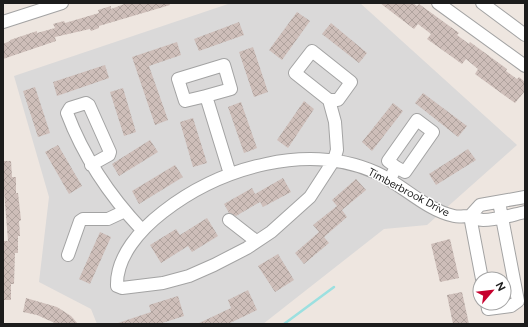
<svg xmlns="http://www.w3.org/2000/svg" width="528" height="327" font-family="Figtree,sans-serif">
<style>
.residential{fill:#dad9d9}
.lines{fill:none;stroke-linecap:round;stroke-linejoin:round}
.stream{stroke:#9ce0e0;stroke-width:2.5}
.building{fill:url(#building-cross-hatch)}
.minor-casing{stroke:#a3a3a3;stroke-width:14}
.minor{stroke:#fff;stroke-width:12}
.labels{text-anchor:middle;stroke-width:3;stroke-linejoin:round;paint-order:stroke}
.street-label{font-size:11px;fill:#1c1c1c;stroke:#fff}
</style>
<defs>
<pattern id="building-cross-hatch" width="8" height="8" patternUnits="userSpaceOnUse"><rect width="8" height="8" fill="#cebeb9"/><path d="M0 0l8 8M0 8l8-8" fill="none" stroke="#b0a39e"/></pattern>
</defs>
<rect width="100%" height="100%" fill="#eee6e0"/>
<path class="residential" d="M231,3H360L517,145L427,225L384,229L263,324H97L91,309L39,282L49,197L14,76Z"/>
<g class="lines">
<path class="stream" d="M284,324L334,287"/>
</g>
<path class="building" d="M127,3H169L170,5L99,26V28L91,31L90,29L55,37L56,41L3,59V44L10,41V40L37,31V33L55,28L53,24L64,21L65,23L99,13L98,10L111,6V9Z
M380,3H413L417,6L419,4L459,33L457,35L469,44L470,42L507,69L506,71L517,79L519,77L525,82V91L515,103L475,74L478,69L466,59L462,64L427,39L431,34L418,24L414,29Z
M297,12L310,21L282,60L269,50Z
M239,22L244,35L199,51L194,39Z
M331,23L367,53L359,63L322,34Z
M177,42L181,55L149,66L168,120L155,125L132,57Z
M253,47L268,92L254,97L239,52Z
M105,65L109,78L57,96L53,82Z
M35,87L50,133L38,137L23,91Z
M123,88L136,132L124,136L110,92Z
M423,93L467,126L458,137L415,103Z
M304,101L314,109L288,148L277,140Z
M241,102L257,148L244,153L228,107Z
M393,103L403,111L372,151L362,142Z
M193,118L207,163L193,167L180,122Z
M150,140L158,152L119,176L112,164Z
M58,145L82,186L69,194L45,152Z
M468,149L476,160L436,185L429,174Z
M3,161H11L12,177H16V193H18L21,220L19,221L20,236H18V253H15L14,284H11V300H3V241H8L4,190H3Z
M175,165L183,177L139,204L132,191Z
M283,178L291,192L263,207L260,202L236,216L229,213L224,204L252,188L255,194Z
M356,179L366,190L342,210L347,217L324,237L329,243L304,264L295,253L319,232L313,225L337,206L332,200Z
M207,218L218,236L192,252L188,246L161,263L150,245L176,229L180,235Z
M100,232L111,237L90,284L79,279Z
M450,239L459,278L440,282L431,244Z
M278,254L294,280L275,292L258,266Z
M248,290L257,310L228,324H197L231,308L228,300Z
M462,292L469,324H453L447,295Z
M178,296L184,316L159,324H118V323L151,312L149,305Z
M26,298L57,307L71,316L78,324H57L37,315L23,312Z"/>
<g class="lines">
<defs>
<path id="minor" d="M438,3L525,66
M482,3L525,35
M3,22L62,3
M206,96L231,89L224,65L178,79L185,101L206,96L230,174
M329,100H338L351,82L312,51L295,73L329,100L335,122L337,150L334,160L310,197L271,232L247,248L214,265L189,276L163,283L122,288L117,286C116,256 141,229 163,212C221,167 308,142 377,173C403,185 426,210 454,216C459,217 464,216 469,216C474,216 478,220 483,220C497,220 512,215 525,212
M91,165L109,155L110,152L89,105L86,103L70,108L67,113C84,158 109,195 142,230
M390,179L396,167L388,161L417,120L433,132L405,172L396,167
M470,216L482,279
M470,216L480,205L525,197
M229,220L256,241
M68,255L80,221L83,219H108L125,211
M487,303L488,309L511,306L518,301L499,202"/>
</defs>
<use href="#minor" class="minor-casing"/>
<use href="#minor" class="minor"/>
</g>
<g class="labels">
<g class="street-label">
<text transform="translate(409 192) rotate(28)" y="4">Timberbrook Drive</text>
</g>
</g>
<rect width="528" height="327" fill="none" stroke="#1c1c1c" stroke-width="8"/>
<g transform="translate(492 291) rotate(62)"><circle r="19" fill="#ffffff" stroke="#a4a4a4"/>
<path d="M0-3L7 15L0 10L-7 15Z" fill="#c7002d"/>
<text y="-6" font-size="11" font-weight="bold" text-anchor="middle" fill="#1c1c1c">N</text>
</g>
</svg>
